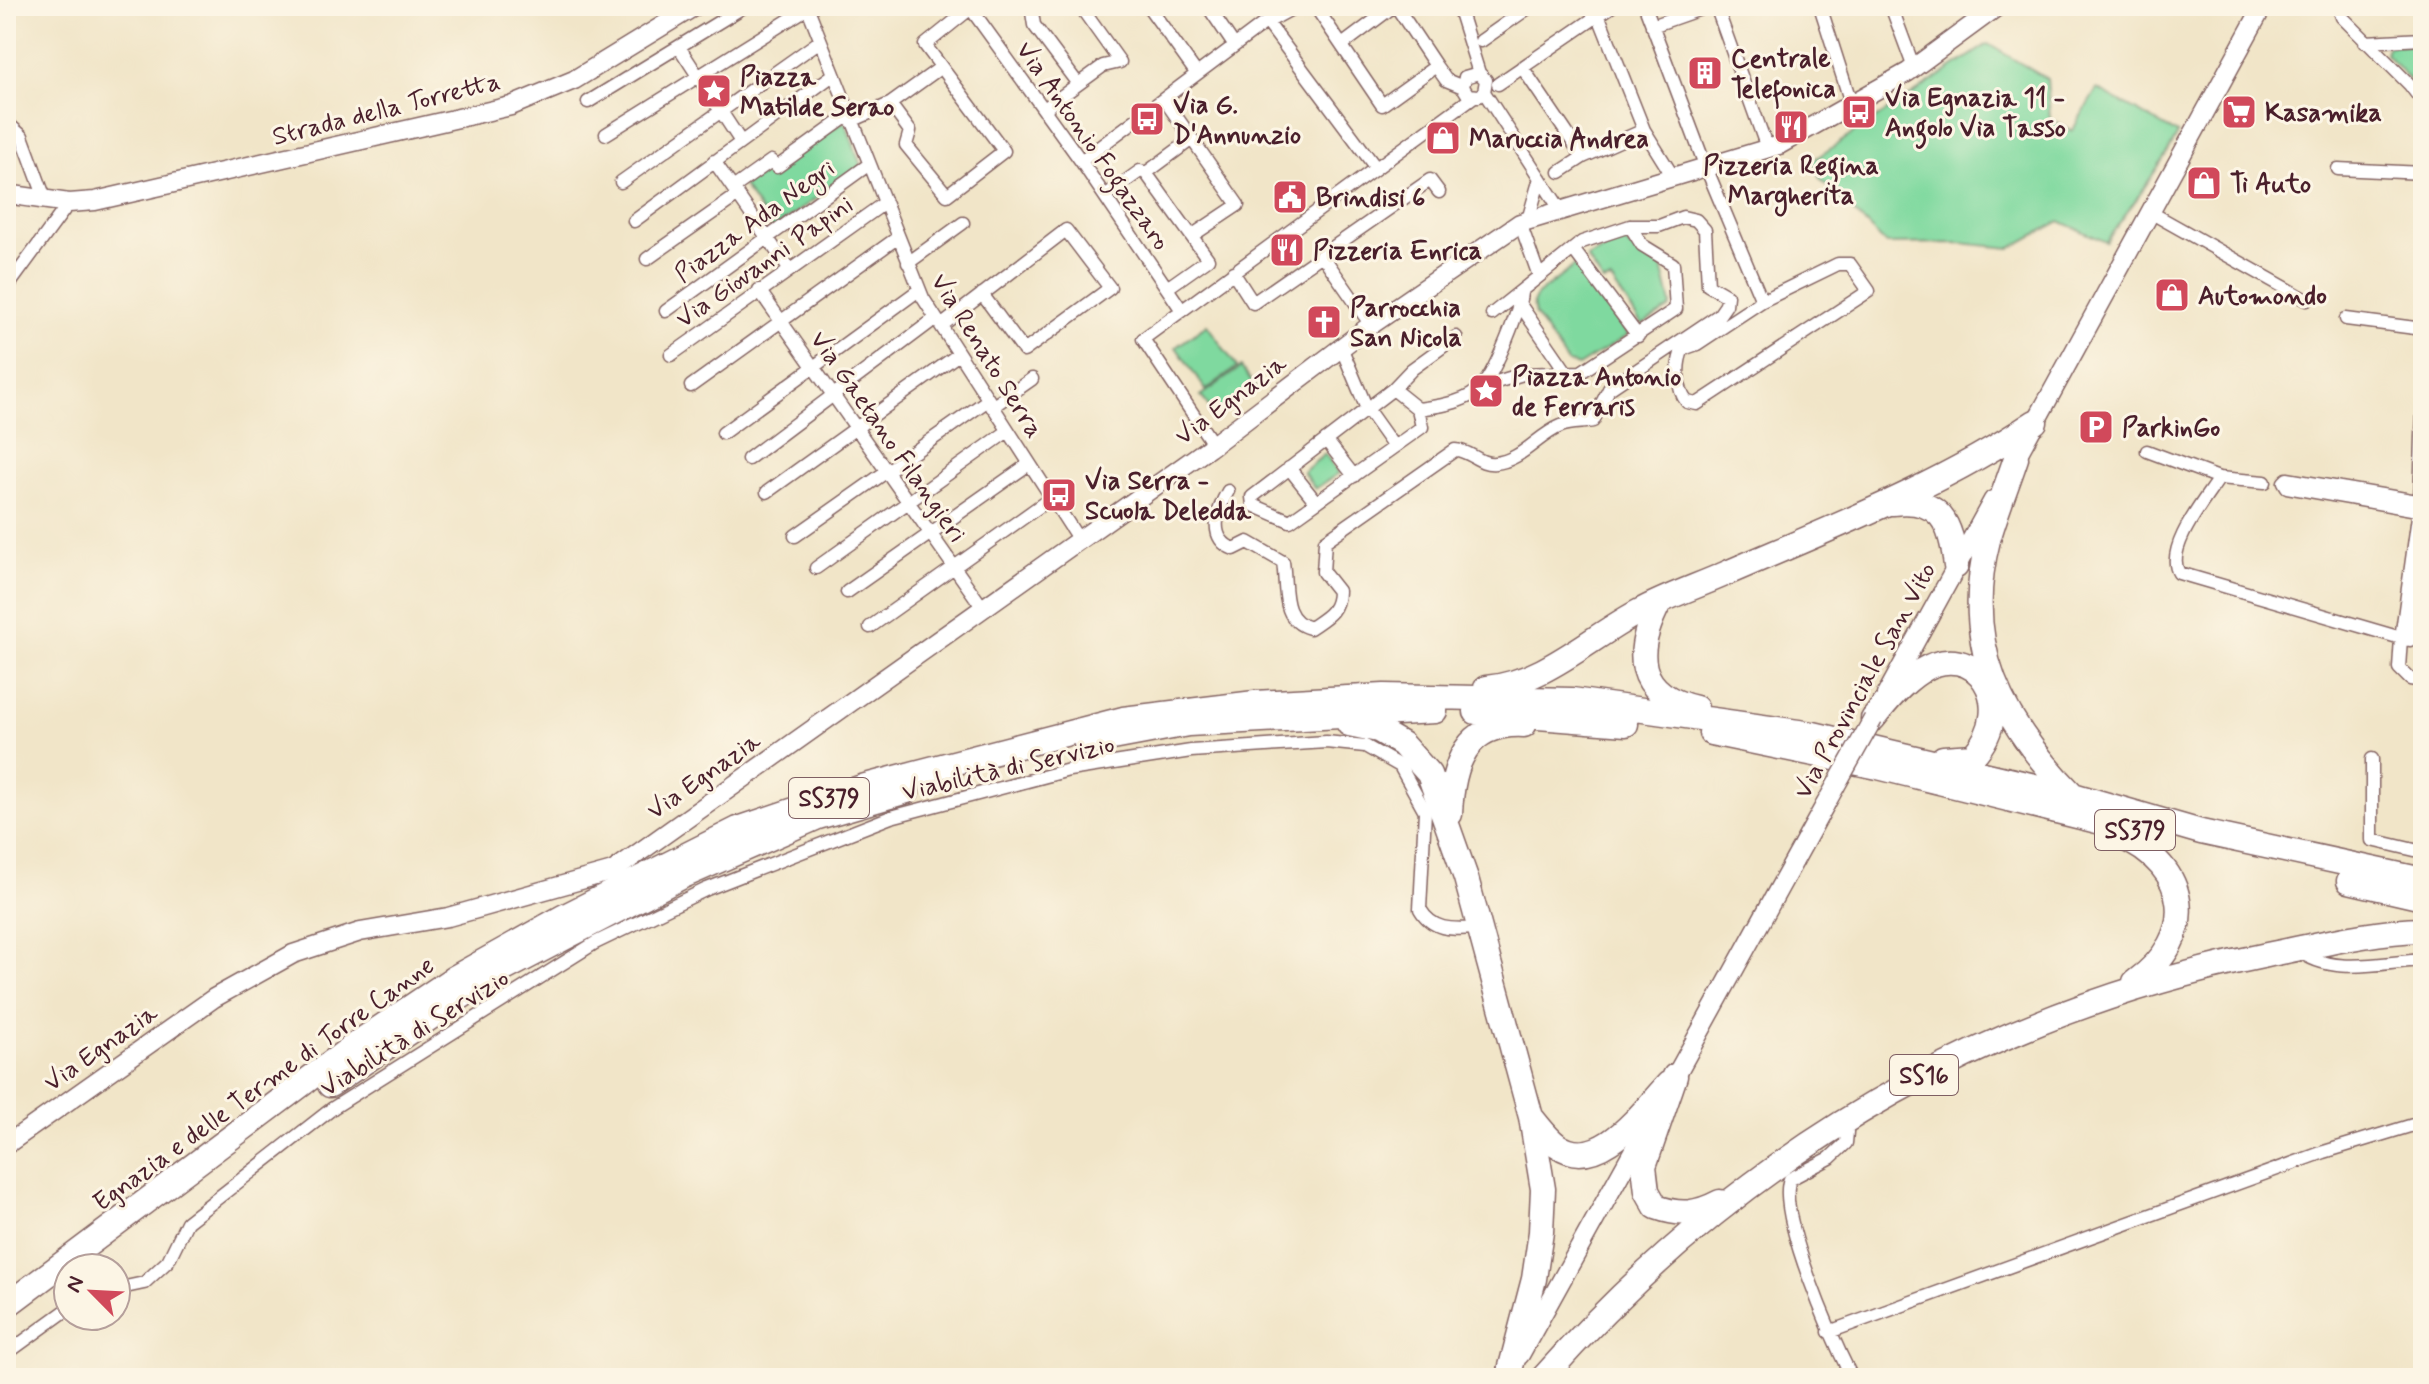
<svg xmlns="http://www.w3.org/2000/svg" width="2429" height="1384" font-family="Mynerve,sans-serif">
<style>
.green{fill:#7fd99f;stroke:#647c65;stroke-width:2}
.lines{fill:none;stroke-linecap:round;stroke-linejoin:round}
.street-casing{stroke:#846462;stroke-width:15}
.secondary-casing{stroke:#846462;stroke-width:21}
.highway-casing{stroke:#846462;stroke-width:27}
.street{stroke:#fff;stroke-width:12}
.secondary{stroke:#fff;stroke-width:18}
.highway{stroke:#fff;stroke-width:24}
.secondary-bridge-casing{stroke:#846462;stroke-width:21;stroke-linecap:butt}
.secondary-bridge{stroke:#fff;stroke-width:18}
.labels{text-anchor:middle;stroke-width:6;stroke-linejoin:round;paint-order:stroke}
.shield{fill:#fcf5e5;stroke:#7f5f63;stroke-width:2}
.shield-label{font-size:24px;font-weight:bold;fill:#4a1f2b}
.poi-label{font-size:26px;font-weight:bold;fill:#4a1f2b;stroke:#fcf5e5;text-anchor:start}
.street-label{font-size:26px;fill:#4a1f2b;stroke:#fcf5e5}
</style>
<rect width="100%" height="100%" fill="#fcf5e5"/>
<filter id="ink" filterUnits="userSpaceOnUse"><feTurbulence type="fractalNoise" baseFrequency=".0125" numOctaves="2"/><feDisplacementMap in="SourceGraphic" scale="16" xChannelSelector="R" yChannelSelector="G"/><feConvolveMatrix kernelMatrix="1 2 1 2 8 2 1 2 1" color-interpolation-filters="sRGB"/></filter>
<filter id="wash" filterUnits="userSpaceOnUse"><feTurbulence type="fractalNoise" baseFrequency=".006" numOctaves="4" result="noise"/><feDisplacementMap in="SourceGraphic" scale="32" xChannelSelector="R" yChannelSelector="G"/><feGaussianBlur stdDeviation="1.8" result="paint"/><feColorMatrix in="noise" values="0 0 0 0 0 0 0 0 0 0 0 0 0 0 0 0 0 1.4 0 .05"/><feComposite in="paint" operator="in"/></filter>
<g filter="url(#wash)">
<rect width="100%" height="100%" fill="#f1e5c8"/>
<path class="green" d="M1988,44L2047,79L2050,119L2072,131L2097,89L2178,134C2157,172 2131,206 2106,242L2060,221L2011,248L1959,243L1886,244L1820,179L1812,161Z
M2423,44V95L2386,54L2388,46Z
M845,121L861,166L773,229L743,186Z
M1629,236L1627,245L1662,267L1671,304L1670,308L1642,325L1611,280L1603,282L1587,258Z
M1579,262L1628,335L1578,366L1568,363L1535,315L1533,304L1537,295Z
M1207,325L1237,367L1206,390L1176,347Z
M1241,367L1256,388L1216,416L1201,396Z
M1325,454L1339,473L1315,489L1303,472Z"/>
</g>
<g filter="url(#ink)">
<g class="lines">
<defs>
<path id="street" d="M807,6L923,298L1079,540
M969,6L1081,161L1181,309
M1031,6L1034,25L1078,84
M1148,6L1197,74
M1213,6L1211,11L1234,45
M1315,6L1382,105L1436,66L1396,6
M1458,6L1479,73L1486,80L1484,92
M1645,6L1705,165L1762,301L1697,344L1683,349C1676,363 1676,389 1687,402L1697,404L1869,291L1850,264H1838L1762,301
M1716,6L1767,148
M1820,6L1852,106
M1891,6L1914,68
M2338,6L2342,17L2410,85L2423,102
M1598,14L1644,130L1672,175
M1267,22L1376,168
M1652,26L1709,6
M1481,41L1531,6
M2365,42L2423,39
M1342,45L1394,6
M679,47L741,142
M1436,66L1446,80L1463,87
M1522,67L1583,157
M940,68L890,104L910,131L906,145L947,195L1004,151L925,45L971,8
M1498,84L1612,6
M1484,92L1560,209
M1479,96L1468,95L1463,87L1465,77L1479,73
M1164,99L1238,205L1193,235
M588,102L745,6
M1044,109L1103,66L1120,62L1080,6
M851,121L890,104
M6,122L22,136L46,201
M606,134L808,8
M714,161L789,269
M1081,161L1262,25L1297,6
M2338,169L2423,173
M1560,172L1583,157L1644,130
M621,182L820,41
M733,188L771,161L777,167L849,115
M1105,196L1140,171L1146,173
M2150,212L2307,300
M1528,220L1540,178
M634,221L833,75
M1520,223L1539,276
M1573,249L1638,336
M1322,255L1371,325
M647,259L738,195
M908,263L963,223
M1233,272L1253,303L1430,180L1439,192
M1167,288L1208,259L1146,173L1192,139
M6,289L69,203
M759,290L983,608
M1521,306L1567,373
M666,311L868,165
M2346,319L2423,329
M941,326L1066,230L1110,288L1024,351L982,294
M1341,347L1367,409L1394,447
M671,355L883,204
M691,386L897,238
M1483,386L1523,374L1581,372L1676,309L1673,264L1642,245L1630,226
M1393,389L1418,409L1422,427L1290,521L1253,505L1252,497Z
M1393,389L1412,369L1456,337
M2423,405L2420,502L2401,638L2410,640L2423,554
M992,407L1032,379
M1418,409C1439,406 1468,403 1483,385C1495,371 1521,309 1521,291
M723,433L919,290
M1326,440L1354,476
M1213,444L1143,339L1473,97
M2147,451L2219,478
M748,459L936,318
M1289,468L1316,502
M2265,482L2219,478C2205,500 2164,549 2179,573L2401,638L2399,668L2410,679L2423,681
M1228,491C1217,510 1207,539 1234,549L1248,542L1283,562C1287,587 1280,620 1310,628C1326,617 1338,612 1338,591L1323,572L1325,541L1455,450C1470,450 1479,465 1495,463C1521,461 1538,435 1561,426C1570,422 1583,423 1593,421L1609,389L1719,315L1726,305L1727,296L1708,285L1705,230L1696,220L1683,217L1659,226H1630L1582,242L1492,314
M767,492L959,354
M2423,502L2287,479L2284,482L2287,487L2423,511
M795,536L988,400
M816,568L1008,431
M847,592L1029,464
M870,627L1051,498
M2372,759V840L2423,852
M2297,949C2330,977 2383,962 2423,960
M1839,1121L1847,1132L1846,1143L1830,1158L1790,1179C1776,1213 1834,1342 1852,1378
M116,1289L144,1283L168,1261L187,1222L333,1108L595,943L707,889L891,817L1069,770L1191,751L1326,742L1365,746L1400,766L1425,811L1420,909C1434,933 1455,929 1481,928
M1829,1332L2324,1152L2423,1122
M6,1354L68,1309"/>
<path id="secondary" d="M6,194L69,203L95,201L511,106L574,80L695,6
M2011,467L2263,6
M1886,695L1993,500
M1670,1086L1825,805
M6,1145L214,998L293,954L360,932L448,917L613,871L1209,448L1371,325L1520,223L1779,145L1908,72L1998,6
M1520,1355L1653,1115"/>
<path id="highway" d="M2016,458C2007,485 1996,512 1988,540C1961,645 2001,722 2073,795
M1892,503C1941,497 1951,523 1956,566
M1659,603C1634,651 1634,694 1696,708
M1486,688C1545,683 1591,636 1642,610C1668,596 1698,586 1725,574C1831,528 1940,486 2035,422
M1476,712L1626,724
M1873,719C1887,701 1902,683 1921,671C1975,637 2020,704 1973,756L1943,758
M1349,724L1378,730L1402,744L1429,774L1466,878L1531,1117L1543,1189L1541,1232L1534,1279L1508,1378
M1711,733L1878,767L2158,836
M1086,743L1188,724L1435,711
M1450,814C1452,765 1465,722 1524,725
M2119,836C2192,867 2199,937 2135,982
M2349,881L2423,898
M1675,1076L1644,1166L1647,1191L1656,1207C1681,1216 1697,1214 1720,1202
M330,1085L495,974L681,877L818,817L907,791
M1531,1117C1539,1126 1547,1138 1557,1145C1599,1175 1643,1110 1668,1084
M6,1306L353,1046L454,978L563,917L738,829L865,786L1123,719L1255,703L1384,696L1572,700L1813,734L2073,795L2201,832L2423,880
M1543,1378C1739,1157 1978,1014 2267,955C2318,945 2371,931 2423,930"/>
</defs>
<use href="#street" class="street-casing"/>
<use href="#secondary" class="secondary-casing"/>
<use href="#highway" class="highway-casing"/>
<use href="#street" class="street"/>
<use href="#secondary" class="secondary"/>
<use href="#highway" class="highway"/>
<defs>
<path id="secondary-bridge" d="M1825,805L1873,719"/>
</defs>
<use href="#secondary-bridge" class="secondary-bridge-casing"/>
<use href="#secondary-bridge" class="secondary-bridge"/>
</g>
</g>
<defs>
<symbol id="building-square" viewBox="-11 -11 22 22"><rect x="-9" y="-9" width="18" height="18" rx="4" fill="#d1495b" stroke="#fcf5e5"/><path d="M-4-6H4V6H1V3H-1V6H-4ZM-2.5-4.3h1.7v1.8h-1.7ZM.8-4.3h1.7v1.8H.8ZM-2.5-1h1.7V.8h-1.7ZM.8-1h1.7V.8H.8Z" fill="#fff"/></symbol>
<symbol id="sight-square" viewBox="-11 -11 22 22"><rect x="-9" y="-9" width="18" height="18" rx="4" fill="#d1495b" stroke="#fcf5e5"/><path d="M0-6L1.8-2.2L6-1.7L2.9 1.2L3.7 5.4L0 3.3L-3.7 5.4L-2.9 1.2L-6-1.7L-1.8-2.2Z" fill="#fff"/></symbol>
<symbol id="bus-square" viewBox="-11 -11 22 22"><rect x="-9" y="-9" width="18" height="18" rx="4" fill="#d1495b" stroke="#fcf5e5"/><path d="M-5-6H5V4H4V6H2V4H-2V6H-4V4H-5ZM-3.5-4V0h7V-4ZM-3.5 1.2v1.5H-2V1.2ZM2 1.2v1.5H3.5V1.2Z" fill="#fff"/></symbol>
<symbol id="supermarket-square" viewBox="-11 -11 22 22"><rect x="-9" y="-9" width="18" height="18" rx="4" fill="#d1495b" stroke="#fcf5e5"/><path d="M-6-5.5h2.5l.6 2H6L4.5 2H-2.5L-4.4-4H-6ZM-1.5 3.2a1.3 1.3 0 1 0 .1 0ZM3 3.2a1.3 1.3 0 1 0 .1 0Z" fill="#fff"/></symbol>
<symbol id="restaurant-square" viewBox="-11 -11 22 22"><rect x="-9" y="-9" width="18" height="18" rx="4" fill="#d1495b" stroke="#fcf5e5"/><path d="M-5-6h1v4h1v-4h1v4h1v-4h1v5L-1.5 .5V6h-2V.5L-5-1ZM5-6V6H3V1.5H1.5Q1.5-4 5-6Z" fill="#fff"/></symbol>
<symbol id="shop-square" viewBox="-11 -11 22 22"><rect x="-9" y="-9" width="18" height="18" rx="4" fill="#d1495b" stroke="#fcf5e5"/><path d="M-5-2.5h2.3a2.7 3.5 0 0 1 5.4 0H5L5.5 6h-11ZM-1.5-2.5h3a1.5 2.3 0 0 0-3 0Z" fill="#fff"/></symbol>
<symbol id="civic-square" viewBox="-11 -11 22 22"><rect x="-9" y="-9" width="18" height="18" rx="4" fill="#d1495b" stroke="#fcf5e5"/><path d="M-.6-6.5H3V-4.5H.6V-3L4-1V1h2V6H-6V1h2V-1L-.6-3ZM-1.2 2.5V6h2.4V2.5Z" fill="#fff"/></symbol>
<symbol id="church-square" viewBox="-11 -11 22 22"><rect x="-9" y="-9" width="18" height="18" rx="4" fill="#d1495b" stroke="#fcf5e5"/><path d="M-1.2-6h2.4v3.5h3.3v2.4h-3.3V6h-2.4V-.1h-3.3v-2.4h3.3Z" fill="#fff"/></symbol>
<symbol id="parking-square" viewBox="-11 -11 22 22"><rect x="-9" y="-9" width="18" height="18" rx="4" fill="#d1495b" stroke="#fcf5e5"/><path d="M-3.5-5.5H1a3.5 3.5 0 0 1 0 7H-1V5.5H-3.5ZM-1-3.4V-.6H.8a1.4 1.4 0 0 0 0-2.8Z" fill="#fff"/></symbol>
</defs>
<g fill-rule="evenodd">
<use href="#building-square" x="1685" y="53" width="40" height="40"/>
<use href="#sight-square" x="694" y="71" width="40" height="40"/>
<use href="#bus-square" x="1839" y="92" width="40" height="40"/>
<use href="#supermarket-square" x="2219" y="92" width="40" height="40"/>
<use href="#bus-square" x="1127" y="99" width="40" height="40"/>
<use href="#restaurant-square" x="1771" y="107" width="40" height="40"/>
<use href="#shop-square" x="1423" y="118" width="40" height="40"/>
<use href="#shop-square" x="2184" y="163" width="40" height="40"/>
<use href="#civic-square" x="1270" y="177" width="40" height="40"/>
<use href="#restaurant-square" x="1267" y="230" width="40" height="40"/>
<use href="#shop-square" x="2152" y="275" width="40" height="40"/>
<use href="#church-square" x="1304" y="302" width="40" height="40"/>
<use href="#sight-square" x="1466" y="371" width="40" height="40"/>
<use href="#parking-square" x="2076" y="407" width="40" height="40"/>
<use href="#bus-square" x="1039" y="475" width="40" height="40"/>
</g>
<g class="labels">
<g class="shield">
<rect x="789" y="778" width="80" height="40" rx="6"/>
<rect x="2095" y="810" width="80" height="40" rx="6"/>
<rect x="1890" y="1055" width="68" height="40" rx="6"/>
</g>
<g class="shield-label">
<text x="829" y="806">SS379</text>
<text x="2135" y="838">SS379</text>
<text x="1924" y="1083">SS16</text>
</g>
<g class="poi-label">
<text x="1731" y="67">Centrale<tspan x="1731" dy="30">Telefonica</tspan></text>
<text x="740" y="85">Piazza<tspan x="740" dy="30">Matilde Serao</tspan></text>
<text x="1885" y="106">Via Egnazia 11 -<tspan x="1885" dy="30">Angolo Via Tasso</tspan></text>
<text x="1173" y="113">Via G.<tspan x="1173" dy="30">D'Annunzio</tspan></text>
<text x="2265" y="121">Kasamika</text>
<text x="1469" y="147">Maruccia Andrea</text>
<text x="1791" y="174" text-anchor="middle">Pizzeria Regina<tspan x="1791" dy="30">Margherita</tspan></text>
<text x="2230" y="192">Ti Auto</text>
<text x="1316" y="206">Brindisi 6</text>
<text x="1313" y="259">Pizzeria Enrica</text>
<text x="2198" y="304">Automondo</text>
<text x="1350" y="316">Parrocchia<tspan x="1350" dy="30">San Nicola</tspan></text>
<text x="1512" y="385">Piazza Antonio<tspan x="1512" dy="30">de Ferraris</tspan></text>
<text x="2122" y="436">ParkinGo</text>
<text x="1085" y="489">Via Serra -<tspan x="1085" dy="30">Scuola Deledda</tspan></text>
</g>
<g class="street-label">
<text transform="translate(386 108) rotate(-14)" y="9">Strada della Torretta</text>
<text transform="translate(1094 145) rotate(55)" y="9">Via Antonio Fogazzaro</text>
<text transform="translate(754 220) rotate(-36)" y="9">Piazza Ada Negri</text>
<text transform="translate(764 261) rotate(-35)" y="9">Via Giovanni Papini</text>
<text transform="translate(988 355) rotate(58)" y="9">Via Renato Serra</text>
<text transform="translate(1230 399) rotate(-37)" y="9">Via Egnazia</text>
<text transform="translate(889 436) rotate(55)" y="9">Via Gaetano Filangieri</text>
<text transform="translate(1864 680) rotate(-61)" y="9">Via Provinciale San Vito</text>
<text transform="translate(1008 767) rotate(-13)" y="9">Viabilità di Servizio</text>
<text transform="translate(703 775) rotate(-35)" y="9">Via Egnazia</text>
<text transform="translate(414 1032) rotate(-32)" y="9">Viabilità di Servizio</text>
<text transform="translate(100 1047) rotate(-35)" y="9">Via Egnazia</text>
<text transform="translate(263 1083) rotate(-36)" y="9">Egnazia e delle Terme di Torre Canne</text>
</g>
</g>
<rect width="2429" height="1384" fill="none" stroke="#fcf5e5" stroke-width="32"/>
<g transform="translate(92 1292) rotate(294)"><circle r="38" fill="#fcf5e5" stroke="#b59f9b" stroke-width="2"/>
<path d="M0-6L14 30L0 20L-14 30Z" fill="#d1495b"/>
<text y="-12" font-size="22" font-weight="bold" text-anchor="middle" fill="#4a1f2b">N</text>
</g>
</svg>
